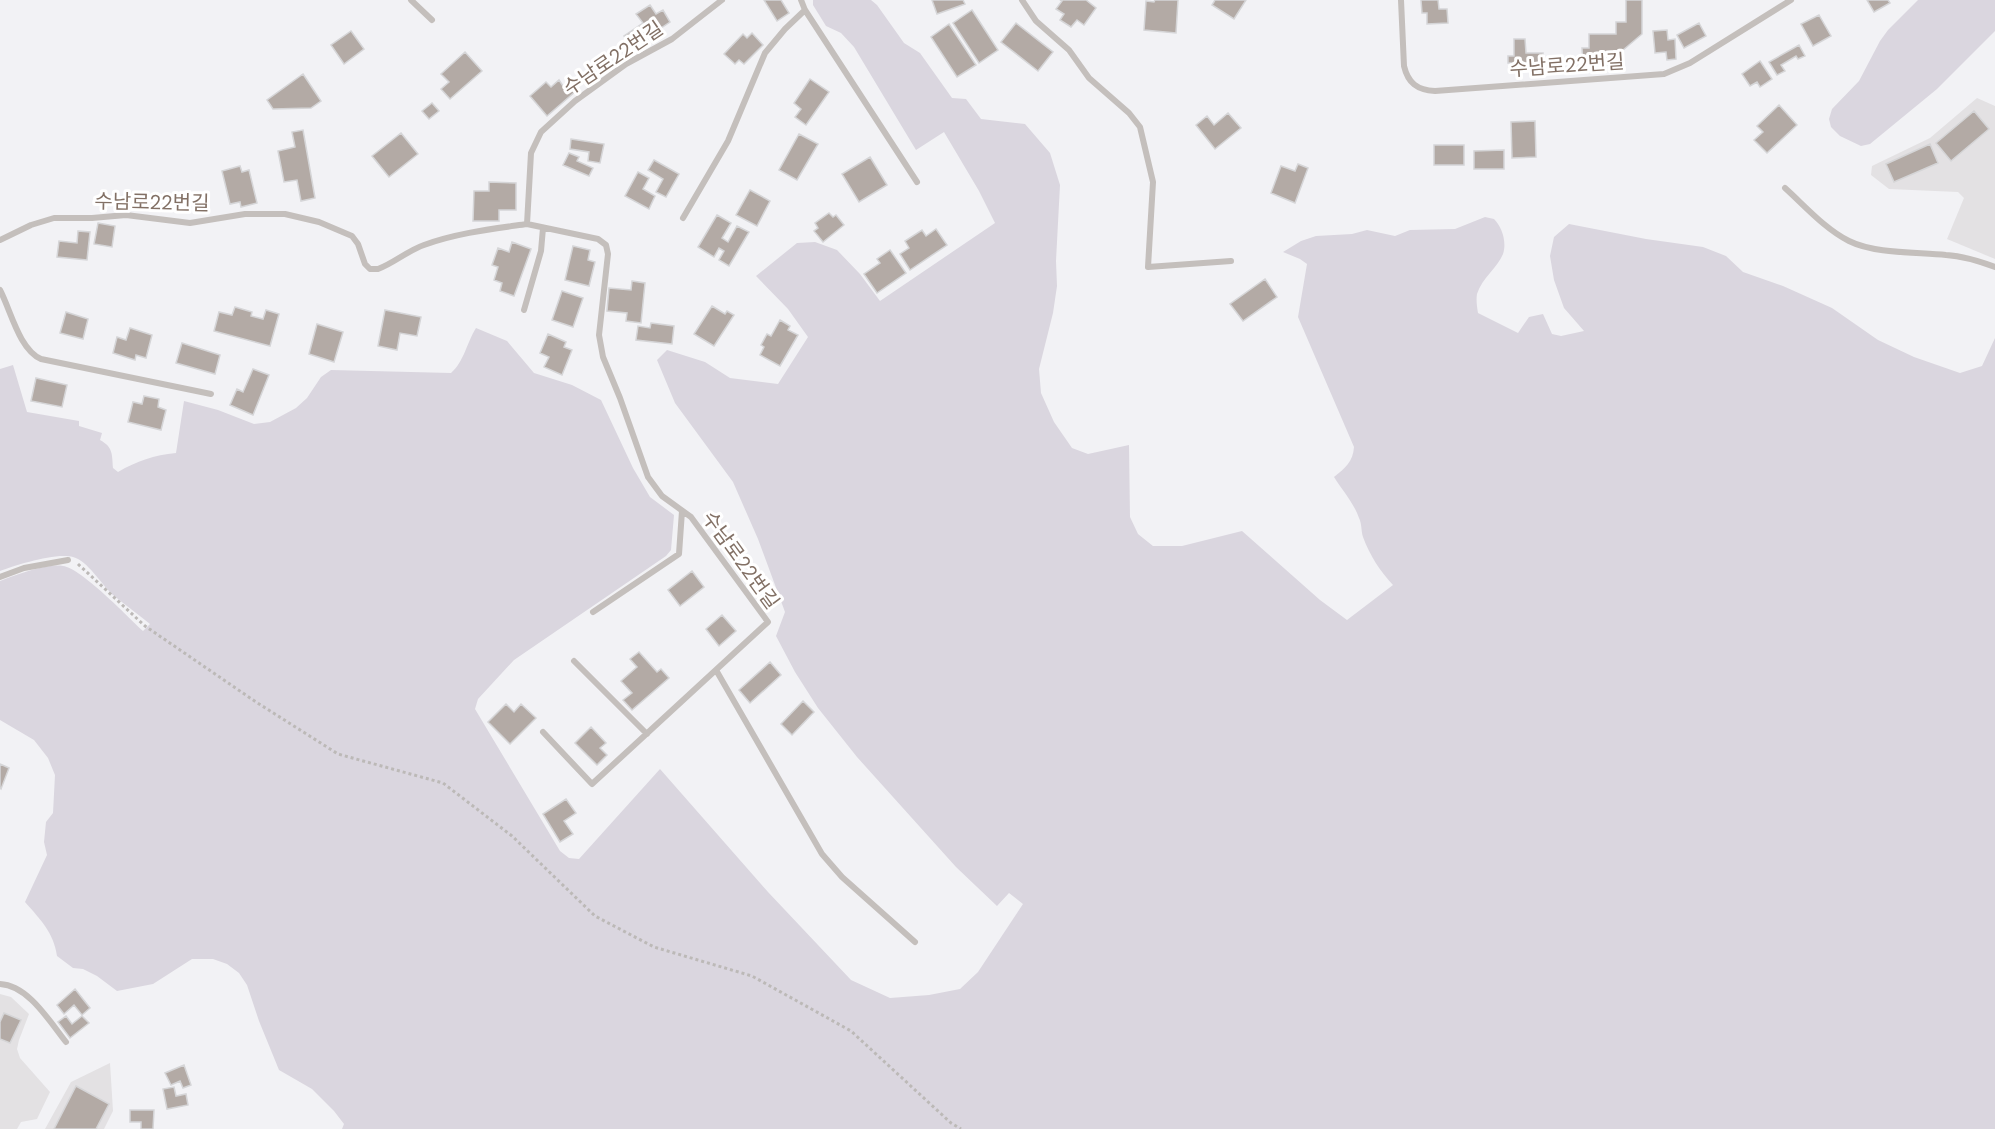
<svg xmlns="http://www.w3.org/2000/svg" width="1995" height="1129" font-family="'DM Sans','Noto Sans KR',sans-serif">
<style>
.built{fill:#e3e1e3}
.green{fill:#dad6df}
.building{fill:#b3aaa5;stroke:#d5d5d7;stroke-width:1.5}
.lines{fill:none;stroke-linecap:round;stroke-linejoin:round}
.path{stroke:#bcb9b7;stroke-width:3;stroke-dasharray:3 3;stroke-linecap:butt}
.lane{stroke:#c4bfbc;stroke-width:6}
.labels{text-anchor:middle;stroke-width:6;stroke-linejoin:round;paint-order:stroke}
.street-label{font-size:20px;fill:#827065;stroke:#fff}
</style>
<rect width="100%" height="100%" fill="#f2f2f5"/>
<path class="built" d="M1977,98L1995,106V259L1947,239L1964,198L1958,192L1889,189L1871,175L1872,166L1930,138Z
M0,994L11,997L29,1014L19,1040L17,1049L20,1058L50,1092L37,1119L21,1122L17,1129H0Z
M110,1063L113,1111L104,1129H45L71,1082Z"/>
<path class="green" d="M813,0H871L877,5L904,43L920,53L952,98L966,99L981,119L1025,124L1050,153L1060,185L1056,261L1057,286L1053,313L1039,369L1041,393L1054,422L1072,448L1088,454L1129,445L1130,517L1138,534L1153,546H1182L1242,531L1320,600L1347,620L1393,585C1380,571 1370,556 1363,537C1361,531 1362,524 1359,518C1354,503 1342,490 1334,477C1345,468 1353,462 1354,447L1298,317L1307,264L1300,259L1283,252L1301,241L1316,236L1352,234L1367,230L1395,236L1410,230L1455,229L1485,217L1494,219C1502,227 1507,242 1503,254C1498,267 1482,278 1477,294C1476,300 1477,307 1478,313L1518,333L1529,317L1543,314L1552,334L1561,336L1584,331L1564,308L1554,280L1550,256L1554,237L1569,224L1646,239L1703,247L1726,256L1743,272L1783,286L1832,308L1878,340L1914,357L1960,373L1982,366L1995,338V1129H342L344,1124L334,1111L312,1089L279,1070L259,1021L247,985L239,973L227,964L213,959H192L153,984L117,991L97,976L83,969L73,968L57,956C54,933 40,919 25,902L47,855L44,842L46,822L53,813L55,775L48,758L34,740L0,720V581C16,575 47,563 63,566C81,568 128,617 143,631L150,624C138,614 125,605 113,595C101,584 88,561 73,557C56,552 16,565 0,571V369L13,365L27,412L79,421V426L102,433L100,440C113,447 112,454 113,468L118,472C137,461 154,455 176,453L184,401L218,410L254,424L270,422L296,408L307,398L321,377L331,370L451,373C464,362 467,342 476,328L507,341L534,373L572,385L601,400L633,468L650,497L674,515L671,550L666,556L514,660L478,699L475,709L560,851L569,858L579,859L660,769L768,892L851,980L890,998L929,995L960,989L978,972L1023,904L1009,893L997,906L956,867L857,757L818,708L795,672L776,636L785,612L758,539L733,482L675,403L657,360L667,350L705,362L730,378L778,384L808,337L788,309L756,276L797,243L815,242L837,250L860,274L880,301L995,223L979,191L944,132L916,150L854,47L841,33L826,26L813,5Z
M1918,0H1995V31L1937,89L1870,144L1861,146L1840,136L1831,127L1829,119L1832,109L1859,81L1880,41L1888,30Z"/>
<path class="building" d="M764,0H781L789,13L777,21Z
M932,0H963L965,4L937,14Z
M1060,0H1086L1096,8L1084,25L1077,20L1071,27L1060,20L1064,14L1056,9L1062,1Z
M1155,0H1178L1176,33L1144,30L1146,1L1154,2Z
M1215,0H1246L1234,19L1212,5Z
M1421,0H1438L1439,9H1447L1448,23L1427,24V13H1422Z
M1626,0H1642V34L1616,56V65H1583L1582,48H1589V34H1616V22H1626Z
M1867,0H1888L1890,3L1874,12Z
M650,5L656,14L663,10L670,22L631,48L624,36L643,23L636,14Z
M972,10L998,50L979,63L953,23Z
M1819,15L1831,36L1813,46L1801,24Z
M1016,23L1053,52L1038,71L1001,42Z
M1699,23L1706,36L1684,48L1677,35Z
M949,24L976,65L957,77L931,37Z
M1667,30L1668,40L1675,39L1676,59L1667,60L1666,52L1655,53L1653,31Z
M351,31L364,49L344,64L331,45Z
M752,33L763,45L744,64L739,60L735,64L724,54L743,34L747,38Z
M1514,39H1525L1526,53H1543V64H1533V68H1523V63H1508V56H1514Z
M1799,45L1805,56L1798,59L1796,56L1781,65L1785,71L1777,75L1769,62Z
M465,52L482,71L450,99L441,89L449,82L441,74Z
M1760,61L1772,79L1760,87L1757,82L1750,86L1742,74Z
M303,74L321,101L311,108L273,109L267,100Z
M810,79L829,92L806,125L795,117L801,109L794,103Z
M559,80L565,89L570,85L576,91L547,116L530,96L546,82L551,87Z
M432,103L439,111L429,119L422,111Z
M1779,105L1797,125L1767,153L1754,140L1763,132L1757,126Z
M1974,111L1989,129L1951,161L1936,143Z
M1228,113L1241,128L1215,149L1196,125L1207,116L1214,125Z
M1535,121L1536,157L1512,158L1511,122Z
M303,130L315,198L301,201L297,180L284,182L278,151L295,147L292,132Z
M401,133L418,154L389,177L372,156Z
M799,134L818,144L797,180L779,170Z
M571,139L604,144L600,163L588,161L589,152L570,149Z
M1930,144L1938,163L1894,182L1886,164Z
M1434,145H1464V165H1434Z
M1504,150V169H1474V151Z
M569,153L579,157L577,161L593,168L589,176L563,165Z
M870,157L887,185L859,202L842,174Z
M654,160L679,174L666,197L656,192L663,179L648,170Z
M1298,164L1308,168L1295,203L1271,193L1281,166L1295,171Z
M240,166L242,172L249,170L257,203L241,207L240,202L230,204L222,171Z
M638,172L649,178L643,189L655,196L649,209L625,196Z
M489,182L516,183V210H499V221H473L474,191H489Z
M750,190L770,201L757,226L736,215Z
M829,213L833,217L836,215L844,225L823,242L814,231L818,228L815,223Z
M717,215L731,223L722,238L728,242L737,226L749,232L729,266L719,260L724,251L719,248L714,257L698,247Z
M98,223L115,226L112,247L94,244Z
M936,229L947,245L910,270L900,254L909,248L905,241L922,230L926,236Z
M78,231L90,232L87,260L57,257L59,241L77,243Z
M512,242L531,249L514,296L500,291L502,283L494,280L498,267L492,265L498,248L509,252Z
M573,246L590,250L588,260L595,262L589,286L565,280Z
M890,250L906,273L877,293L864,274L880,263L877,259Z
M1265,279L1277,297L1243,321L1230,304Z
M632,281L645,283L641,323L626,321L627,313L607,311L609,288L631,290Z
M562,291L583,298L573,327L552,320Z
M712,306L725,314L727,311L734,315L714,346L694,334Z
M235,307L252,312L251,316L263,319L266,310L279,314L270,346L214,331L219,312L232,315Z
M385,310L421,317L417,336L400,333L397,350L378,346Z
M66,312L88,319L83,339L60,333Z
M780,320L790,326L788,330L798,335L780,366L760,355L764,347L761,345L767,334L771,336Z
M651,323L674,326L672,344L636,340L638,326L650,328Z
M317,324L343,332L334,362L309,354Z
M130,328L152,335L146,358L136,355L135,360L113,353L117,337L126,340Z
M548,334L566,342L564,347L572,350L562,375L544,367L549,357L540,353Z
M182,343L220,355L215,374L176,363Z
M253,369L269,375L253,415L230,405L237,389L243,392Z
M36,378L67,385L62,407L31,401Z
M144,396L159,399L158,407L166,410L161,430L128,422L133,402L142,404Z
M692,571L704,587L680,606L668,590Z
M722,615L736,631L719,646L706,629Z
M639,652L657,672L661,669L669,678L632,710L623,700L632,693L621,681L637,667L630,659Z
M770,662L781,675L750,703L739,690Z
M803,701L814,712L792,735L781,724Z
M506,704L514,712L521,704L536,718L510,744L488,722Z
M591,727L606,743L600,748L607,755L597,765L575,743Z
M0,764L9,768L1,789L0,788Z
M566,799L576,813L564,821L573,834L560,842L543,814Z
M75,989L90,1008L82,1015L74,1005L64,1014L57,1005Z
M4,1013L21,1020L10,1043L0,1039V1022Z
M66,1016L72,1024L82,1016L89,1023L70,1038L58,1022Z
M184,1065L191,1085L183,1088L180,1081L171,1085L165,1073Z
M76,1086L109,1104L96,1129H54Z
M174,1087L176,1096L186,1094L188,1105L167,1109L163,1089Z
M130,1110H154L153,1129H141V1122H130Z"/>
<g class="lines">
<path class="path" d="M78,564L145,626L256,702L338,754L443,783L512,836L595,916L654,947L752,976L851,1031L951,1123L961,1129"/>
<path class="lane" d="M411,0L432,20
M801,0L805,10L917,182
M1022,0L1036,21L1069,50L1089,78L1129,113L1140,127L1153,182L1148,267L1231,261
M1401,0L1404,66C1408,83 1417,90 1435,91L1664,74L1690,63L1791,0
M1785,188C1805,206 1825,229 1849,241C1875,254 1918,252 1946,255C1963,256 1979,261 1995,267
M683,218L728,141L765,53L785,29L805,10
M527,224L598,239L606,245L608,254L599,335L603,357L620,398L648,477L662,496L691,517L768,622L592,784L543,732
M0,240L31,225L54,218H92L126,215L190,223L245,214H285L319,222L352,236L358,244L365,264L370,269H378C394,263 407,251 424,245C457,233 492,229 527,224L531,153L541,132L575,101L626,64L672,39L722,0
M0,290C11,311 19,349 41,359L211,394
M524,310L541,251L543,228
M0,577L24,568L68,560
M593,612L679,554L682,511
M574,661L647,734
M716,670L822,854L842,877L915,942
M0,984C28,985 50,1022 66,1042"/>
</g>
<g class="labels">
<g class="street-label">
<text transform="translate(613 58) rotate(-34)" y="7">수남로22번길</text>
<text transform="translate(1567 65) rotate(-4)" y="7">수남로22번길</text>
<text transform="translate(152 202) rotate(1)" y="7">수남로22번길</text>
<text transform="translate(741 560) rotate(54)" y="7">수남로22번길</text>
</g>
</g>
</svg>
